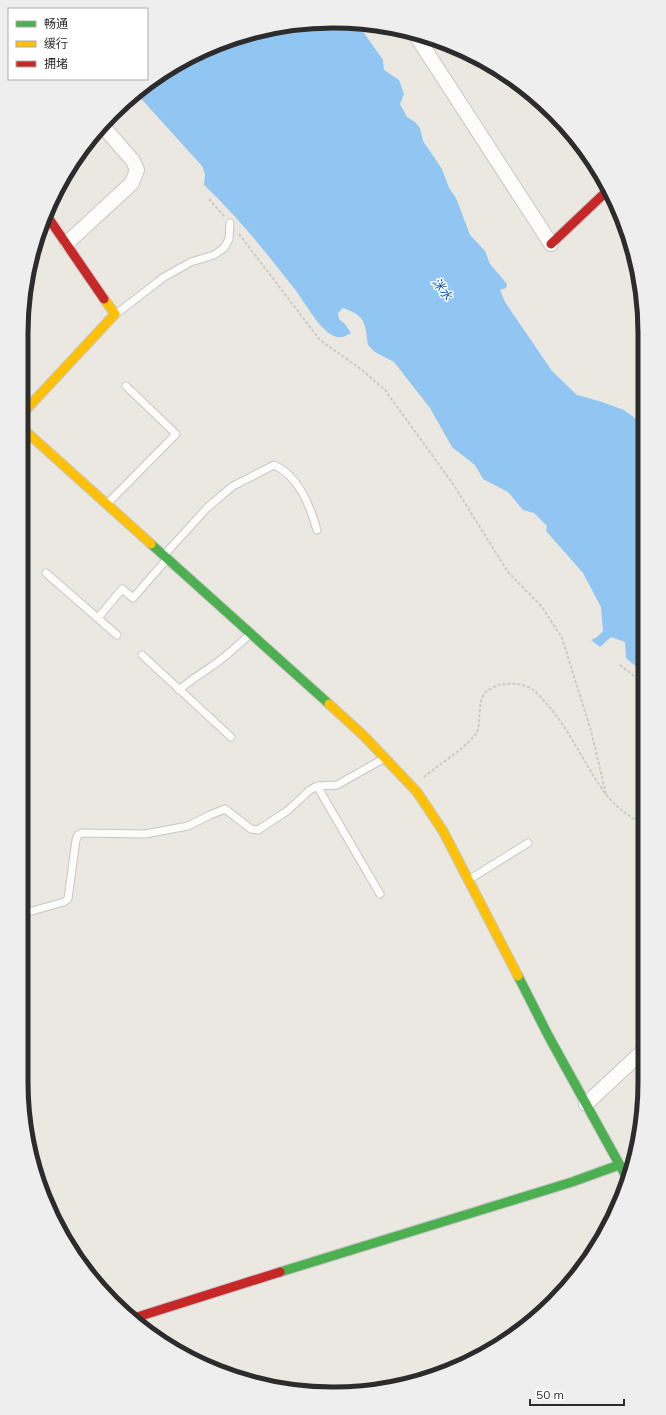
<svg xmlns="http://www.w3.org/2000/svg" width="666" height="1415" font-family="Mulish,'Noto Sans SC',sans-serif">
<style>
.water{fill:#90c6f1}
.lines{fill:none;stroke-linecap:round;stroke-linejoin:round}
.lane-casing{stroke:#c7c6c7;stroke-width:9}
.street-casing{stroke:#c7c6c7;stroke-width:16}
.fast-casing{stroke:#c7c6c7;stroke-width:11}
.slow-casing{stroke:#c7c6c7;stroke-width:11}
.jam-casing{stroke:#c7c6c7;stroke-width:11}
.path{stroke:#cacac9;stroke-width:2;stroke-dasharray:3 2;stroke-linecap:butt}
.lane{stroke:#fcfcfa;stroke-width:7}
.street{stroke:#fcfcfa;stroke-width:14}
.fast{stroke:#4caf50;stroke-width:9}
.slow{stroke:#ffc107;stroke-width:9}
.jam{stroke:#c62828;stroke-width:9}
.labels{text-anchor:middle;stroke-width:3;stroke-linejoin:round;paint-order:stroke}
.water-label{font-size:12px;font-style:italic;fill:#0351a8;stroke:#fff}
.rim{fill:none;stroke:#2c2c2c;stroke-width:5}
</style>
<rect width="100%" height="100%" fill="#eae8e1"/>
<path class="water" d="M333,21L357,23L383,60L384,70L399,80L404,94L400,104L407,117L415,122L420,128L423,141L442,169L449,188L456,198L470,235L485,251L490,264L507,284L506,288L500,290L505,302L552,371L577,395L599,401L624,410L643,424L644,671L639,669L626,658L625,642L611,637L600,647L591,640L597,637L603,631L601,607L583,573L546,531L547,526L534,513L523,510L508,492L483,479L475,465L452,447L430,408L394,362L375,352L368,345C365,323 366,316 343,308L338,313L339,319L345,324L351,333C346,336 340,339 334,336C318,329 304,300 293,287C265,251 237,216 204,185L205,174L202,166L136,93C175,61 223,37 272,27C292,23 313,23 333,21Z"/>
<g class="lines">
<defs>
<path id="lane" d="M116,314L164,277L191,262L214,255L224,248L229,239L230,223
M108,503L176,434L126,386
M165,554L208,507L233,486L274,465C299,476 310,506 317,530
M46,573L117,635
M98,618L122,589L133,598L167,559
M142,655L231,737
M179,690C190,680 201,674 212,666C226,657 238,645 250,634
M317,786L380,894
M470,879L528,843
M21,914L64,902L68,899L76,840L78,835L82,833L145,834L188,826L210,815L225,809L251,829L258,830L287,811L310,790L317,786L337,785L383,759"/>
<path id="street" d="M415,34L551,244
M67,243L132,183L137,170L133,161L102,125
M586,1104L645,1049"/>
<path id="fast" d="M151,544L329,704
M518,976L549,1037L628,1180
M280,1272L572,1182L619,1165"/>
<path id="slow" d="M21,415L115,314L104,299
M21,427L151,544
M329,704L364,736L417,792L443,831L518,976"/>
<path id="jam" d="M45,213L104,299
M551,244L608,190
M131,1319L280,1272"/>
</defs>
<use href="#lane" class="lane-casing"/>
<use href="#street" class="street-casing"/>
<use href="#fast" class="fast-casing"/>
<use href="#slow" class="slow-casing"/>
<use href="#jam" class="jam-casing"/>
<path class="path" d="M209,199L224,216
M239,234L320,340L362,370L385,390L453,484L508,572L542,607L562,638L591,731L606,794
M620,665L644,684
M424,777C436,767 470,745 477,732C482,720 476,700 487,691C499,682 518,681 532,689C537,692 541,698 545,702C570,729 583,763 605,793C617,808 627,815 644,825"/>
<use href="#lane" class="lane"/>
<use href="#street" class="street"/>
<use href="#fast" class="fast"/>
<use href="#slow" class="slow"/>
<use href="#jam" class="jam"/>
</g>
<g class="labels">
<g class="water-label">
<text transform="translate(442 289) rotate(52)" y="4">洣水</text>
</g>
</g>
<path d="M0 0H666V1415H0ZM333 28H333A305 305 0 0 1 638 333V1082A305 305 0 0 1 333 1387H333A305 305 0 0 1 28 1082V333A305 305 0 0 1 333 28Z" fill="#eee" fill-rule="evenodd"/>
<path class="rim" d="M333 28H333A305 305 0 0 1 638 333V1082A305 305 0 0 1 333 1387H333A305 305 0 0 1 28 1082V333A305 305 0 0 1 333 28Z"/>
<rect x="8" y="8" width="140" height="72" fill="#ffffff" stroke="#ababab"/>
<rect x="16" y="21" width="20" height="6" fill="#4caf50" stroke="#ababab"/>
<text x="44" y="28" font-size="12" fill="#2c2c2c">畅通</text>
<rect x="16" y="41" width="20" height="6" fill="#ffc107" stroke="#ababab"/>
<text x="44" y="48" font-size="12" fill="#2c2c2c">缓行</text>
<rect x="16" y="61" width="20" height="6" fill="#c62828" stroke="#ababab"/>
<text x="44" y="68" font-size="12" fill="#2c2c2c">拥堵</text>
<path d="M530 1399v6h94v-6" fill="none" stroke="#2c2c2c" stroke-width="2"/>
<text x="536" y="1399" font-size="12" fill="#2c2c2c" stroke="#ffffff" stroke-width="3" paint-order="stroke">50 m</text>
</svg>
